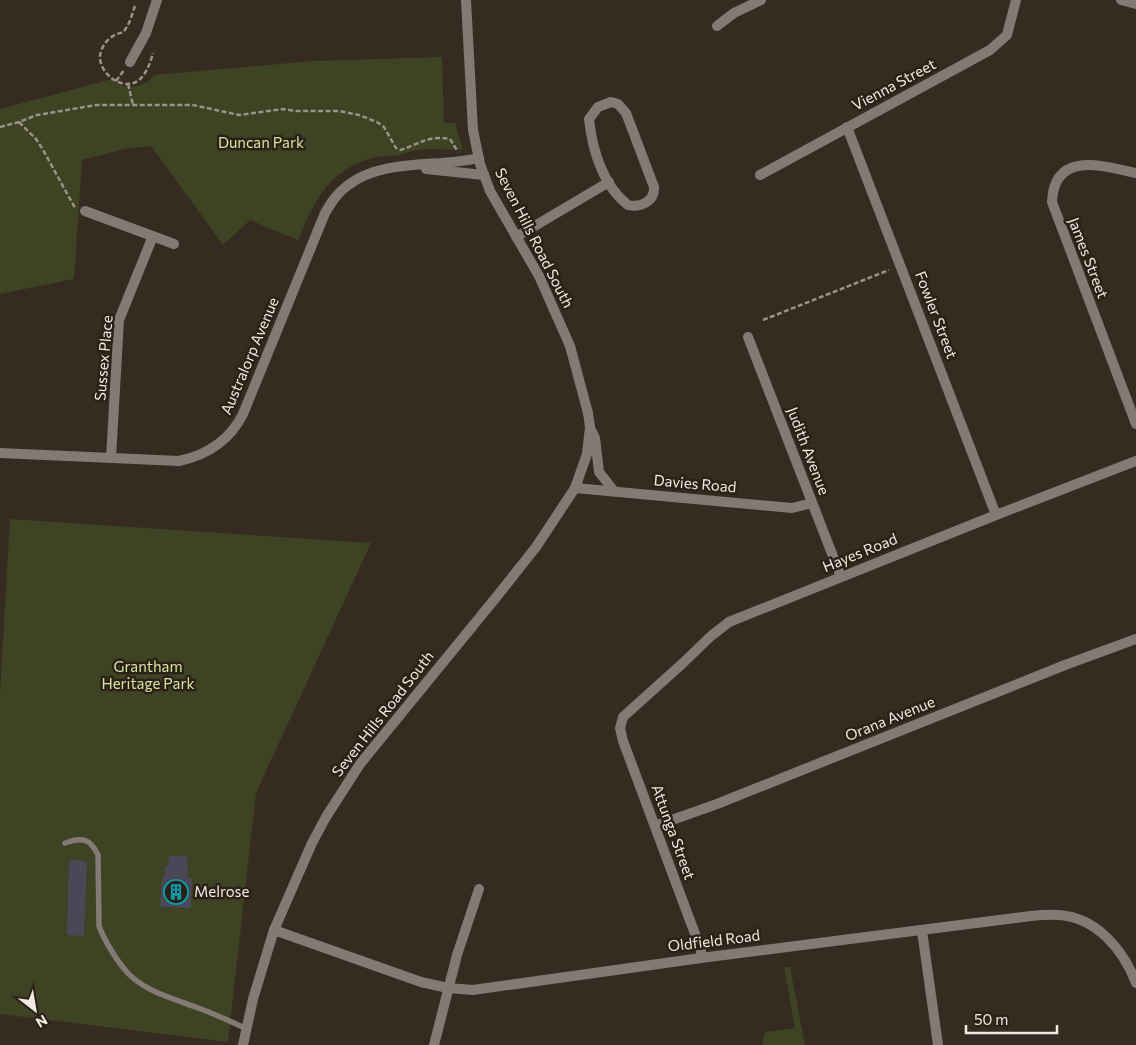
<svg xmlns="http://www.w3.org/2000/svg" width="1136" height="1045" font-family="Commissioner,sans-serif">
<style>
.green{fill:#3d4323}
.building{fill:#4a4857}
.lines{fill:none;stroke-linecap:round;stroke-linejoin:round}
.path{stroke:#9b9289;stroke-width:2.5;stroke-dasharray:5 2.5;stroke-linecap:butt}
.service{stroke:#827b75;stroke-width:5.5}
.minor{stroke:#827b75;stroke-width:10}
.tertiary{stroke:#827b75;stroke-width:10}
.labels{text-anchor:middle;stroke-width:5;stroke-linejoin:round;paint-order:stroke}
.street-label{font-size:15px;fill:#f1eae2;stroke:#2c2116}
.park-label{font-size:15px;fill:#d6e59f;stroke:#2c2116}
.poi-label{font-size:15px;fill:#f1eae2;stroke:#2c2116;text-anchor:start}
</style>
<rect width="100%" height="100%" fill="#362b20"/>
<path class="green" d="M442,57L444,123H455L463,150C448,150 432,148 417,150C412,150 408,153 403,154C393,157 382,155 372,158C328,171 315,200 298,240L250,220L223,245L151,146L124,149L82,160L74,279L0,294V109L112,79C123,91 144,89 154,75L312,61Z
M10,519L371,543L256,793L228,1042L0,1014V692Z
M784,967H790L805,1045H762L765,1032L795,1028Z"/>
<path class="building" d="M169,856H187L188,878H192L191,908L160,907L162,877H164L165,866H168Z
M69,860L87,861L84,936L67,935Z"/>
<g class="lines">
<path class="path" d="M135,6C132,14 130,24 124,31C121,34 121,32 117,34C108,37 100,48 100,57C100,75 124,92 139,80C147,73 150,63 153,53
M116,81L124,70
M128,84L133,105
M19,122L36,139L42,148L75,208
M0,127L19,122L37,115L96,105H193L239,115L283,109L295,111H339L359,115L377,122L384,127L396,148L400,150C420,144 428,135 450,139L458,152
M763,320L889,270"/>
<path class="service" d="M65,843C82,837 90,838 98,855L99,926C104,940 120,967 132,977C151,994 178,1000 201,1009C217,1015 232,1022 247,1029"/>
<path class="minor" d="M717,26L734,13L761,0
M130,62L146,33L157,0
M611,102L618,104L626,113L654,187C655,201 641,208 628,205C603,186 592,149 589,119L598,107Z
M847,127L996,515
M426,169L484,175
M1136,173C1103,166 1054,150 1052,202L1136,424
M760,175L990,50L1007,35L1016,0
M85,211L174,244
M516,237L609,182
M748,337L841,577
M0,453L179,461C207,455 230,440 243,414L325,213C331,203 337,193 347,186C382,158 437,168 479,158
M111,458L119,320L153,236
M575,488L792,508L812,503
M655,826L717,804L1065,665L1136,639
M274,930L421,982L448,988L473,990L701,958L1031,916C1040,915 1049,914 1058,915C1096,917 1123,949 1136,983
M922,931L938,1045
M701,958V950L623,741L620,728L623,717L683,663L711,636L729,622L996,515L1136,461
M434,1045L457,955L479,889"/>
<path class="tertiary" d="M1121,0L1136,4
M591,430L595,438L599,472L614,491
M243,1045L253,999L274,930L312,843L326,817L360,764L498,595L536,547L575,488L587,454L590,427L588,413L570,346L539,276L490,191L480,164L473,130L466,0"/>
</g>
<defs>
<symbol id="building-ring" viewBox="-11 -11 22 22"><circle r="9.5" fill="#2c2116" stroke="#0f9aa8" stroke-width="1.5"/><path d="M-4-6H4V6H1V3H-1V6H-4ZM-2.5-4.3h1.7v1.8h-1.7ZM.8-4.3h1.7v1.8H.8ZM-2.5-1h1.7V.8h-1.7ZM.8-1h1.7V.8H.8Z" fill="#0f9aa8"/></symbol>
</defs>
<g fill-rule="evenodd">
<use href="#building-ring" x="162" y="878" width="28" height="28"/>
</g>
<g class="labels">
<g class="street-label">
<text transform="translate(894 85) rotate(-28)" y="5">Vienna Street</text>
<text transform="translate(534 238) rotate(63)" y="5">Seven Hills Road South</text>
<text transform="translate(1088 258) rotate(69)" y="5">James Street</text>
<text transform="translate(936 315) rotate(69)" y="5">Fowler Street</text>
<text transform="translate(250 356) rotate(-67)" y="5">Australorp Avenue</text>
<text transform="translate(104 358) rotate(-85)" y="5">Sussex Place</text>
<text transform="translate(808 451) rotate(69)" y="5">Judith Avenue</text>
<text transform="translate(695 484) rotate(5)" y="5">Davies Road</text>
<text transform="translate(860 553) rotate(-22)" y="5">Hayes Road</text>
<text transform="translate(383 714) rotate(-52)" y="5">Seven Hills Road South</text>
<text transform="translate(890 719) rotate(-22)" y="5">Orana Avenue</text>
<text transform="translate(673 832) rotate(70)" y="5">Attunga Street</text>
<text transform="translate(714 941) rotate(-7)" y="5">Oldfield Road</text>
</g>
<g class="park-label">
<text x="261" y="148">Duncan Park</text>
<text x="148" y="672">Grantham<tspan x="148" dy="17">Heritage Park</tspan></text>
</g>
<g class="poi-label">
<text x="194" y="897">Melrose</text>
</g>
</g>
<g transform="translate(35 1010) rotate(149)" stroke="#2c2116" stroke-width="4" paint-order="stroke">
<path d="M0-4L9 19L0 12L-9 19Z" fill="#f1eae2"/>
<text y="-8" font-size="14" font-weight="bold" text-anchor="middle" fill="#f1eae2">N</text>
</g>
<path d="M966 1025v8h91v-8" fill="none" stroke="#f1eae2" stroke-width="2.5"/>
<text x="974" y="1025" font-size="15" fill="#f1eae2" stroke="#2c2116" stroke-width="4" paint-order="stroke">50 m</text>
</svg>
